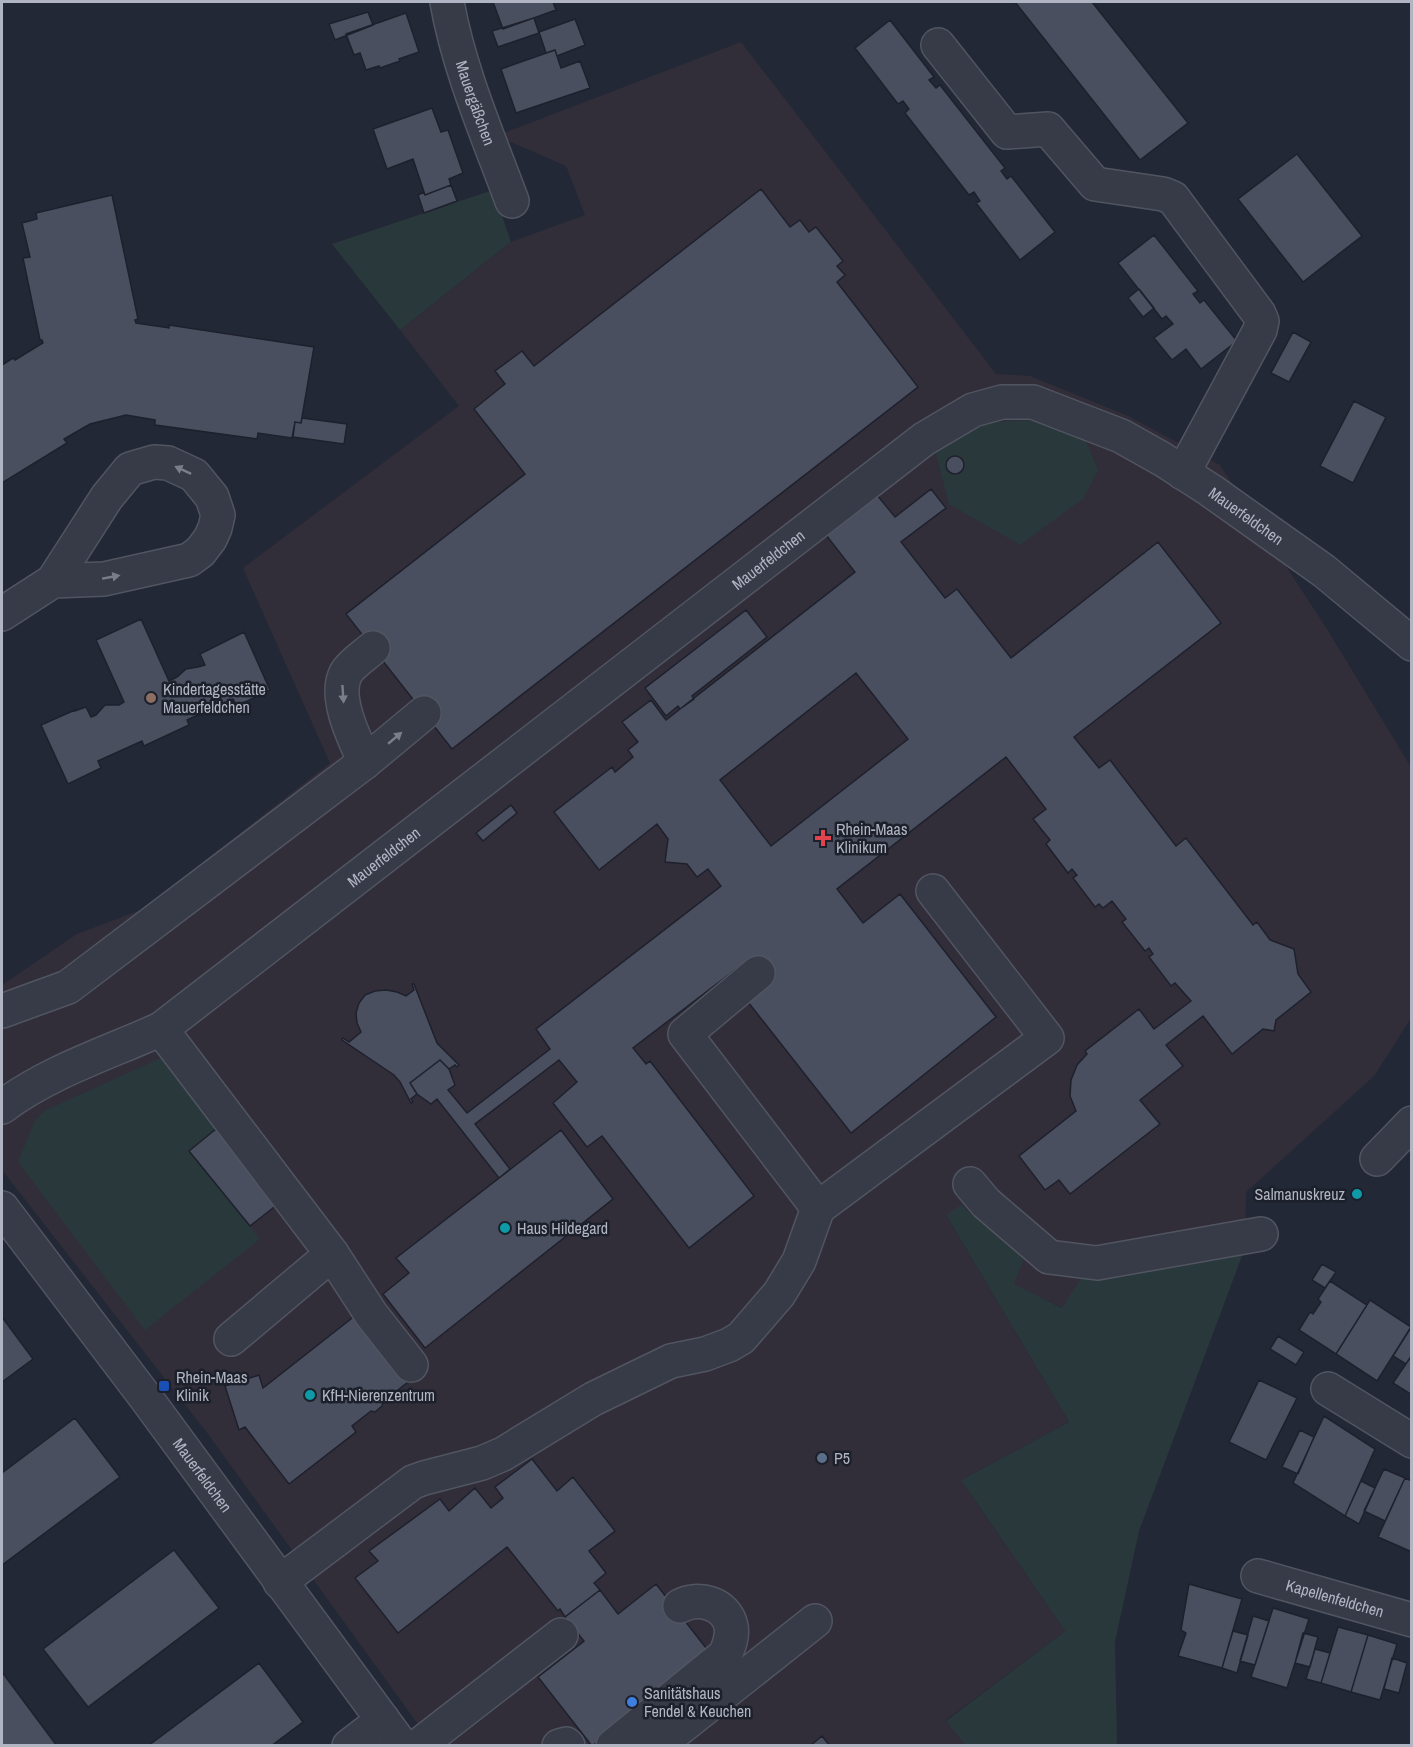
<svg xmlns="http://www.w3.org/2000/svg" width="1413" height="1747" font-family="'Archivo Narrow',sans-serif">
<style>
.medical{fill:#312e39}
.green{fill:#29383b}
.building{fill:#4a4f60;stroke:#1e212d;stroke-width:1.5;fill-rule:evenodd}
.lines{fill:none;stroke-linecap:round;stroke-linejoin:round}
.minor-casing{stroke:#515561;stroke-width:36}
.minor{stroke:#373a47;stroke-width:33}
.oneway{fill:#7a7e8b}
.education-dot{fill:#8d6e63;stroke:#1c202b;stroke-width:2}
.health-dot{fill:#e0444e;stroke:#1c202b;stroke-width:2}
.culture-dot{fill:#0f9aa8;stroke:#1c202b;stroke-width:2}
.transit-dot{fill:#1a4fb4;stroke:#1c202b;stroke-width:2}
.service-dot{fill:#5c6f8a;stroke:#1c202b;stroke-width:2}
.shop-dot{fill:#3f7fe0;stroke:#1c202b;stroke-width:2}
.labels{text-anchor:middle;stroke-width:5;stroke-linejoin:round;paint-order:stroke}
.street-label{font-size:16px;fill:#b1b5c3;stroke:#1c202b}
.poi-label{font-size:16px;fill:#b1b5c3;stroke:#1c202b;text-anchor:start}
</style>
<rect width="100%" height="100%" fill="#232836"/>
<path class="medical" d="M741,42L996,374L1030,376L1126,415L1220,465L1325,626L1411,767V1018L1374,1076L1246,1192L1245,1248L1063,1308L1013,1284L946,1215L1069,1422L961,1480L1065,1631L946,1720L965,1745H433L208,1434L2,1170V985L77,934L143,909L330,763L243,568L459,406L400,330L511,242L585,215L566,166L506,140L504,133Z"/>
<path class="green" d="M493,190L511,242L400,330L332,244Z
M1036,420L1085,439L1098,470L1084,498L1020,545L949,504L935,450L981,423Z
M161,1058L216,1128L189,1151L260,1239L145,1330L18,1162L35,1120L46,1110Z
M961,1205L1024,1259L1014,1284L1062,1308L1081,1278L1245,1248L1139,1531L1115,1642L1117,1745H965L946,1721L1065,1631L961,1480L1069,1422L946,1215Z"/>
<path class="building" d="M493,2H553L556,10L503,29Z
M1015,2H1092L1188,123L1140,160Z
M368,12L373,25L335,40L329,24Z
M406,13L419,52L399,59L400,61L380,68L379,66L366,70L360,53L354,55L346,34Z
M534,18L539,33L498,47L492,31Z
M575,19L585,45L557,56L555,50L546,53L539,32Z
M890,20L934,77L929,80L936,88L940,85L1005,168L1001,171L1007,179L1011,176L1055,232L1020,260L976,203L980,201L974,192L969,195L905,113L909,109L903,101L898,104L855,48Z
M555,50L561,68L580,61L590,88L516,113L501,69Z
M432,108L441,132L448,130L463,173L449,179L451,185L425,195L413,159L387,169L373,129Z
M1297,154L1362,236L1303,282L1238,199Z
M451,185L457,201L424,213L418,195L424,192L425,195Z
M761,189L790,227L800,220L809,232L816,227L843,261L837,266L845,275L837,282L918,387L452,749L346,614L525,474L474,409L505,384L495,371L522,351L534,366Z
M112,195L138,319L135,320L136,323L169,328V325L314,347L301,423L295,422L292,438L258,433L257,439L155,425V420L126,415L90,424L64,439L67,443L2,483V365L13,358L15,360L43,343L42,340H40L23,258L30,257L22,223L37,219L36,213Z
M1154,235L1198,291L1193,294L1200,303L1204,300L1237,341L1201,369L1186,349L1172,360L1154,338L1173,324L1166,316L1162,319L1118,263Z
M1139,289L1154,308L1143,317L1128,298Z
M1293,332L1311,342L1289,382L1271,373Z
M1354,401L1386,417L1353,483L1320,466Z
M302,418L347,424L344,444L293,437L295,422L301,423Z
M946 465a9 9 0 1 1 18 0a9 9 0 1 1-18 0Z
M931,489L946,508L901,542L945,598L957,589L1011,658L1158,542L1221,623L1074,737L1099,768L1110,760L1176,846L1186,838L1253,925L1257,922L1270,940L1294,949L1298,974L1311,992L1276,1020L1274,1031L1263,1029L1232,1054L1203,1016L1166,1045L1183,1066L1140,1100L1160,1124L1070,1194L1059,1180L1045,1190L1019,1156L1076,1111L1070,1096L1071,1080L1077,1065L1087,1054L1085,1051L1139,1009L1154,1029L1191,1001L1175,983L1171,986L1149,957L1153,954L1149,948L1145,951L1122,922L1126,919L1112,901L1103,908L1099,904L1095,907L1073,878L1077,875L1072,869L1068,873L1046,844L1050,840L1033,819L1046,809L1006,757L837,889L863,923L900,894L996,1017L851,1133L748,1002L768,985L748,960L633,1048L646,1064L650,1061L754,1196L689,1248L602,1136L587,1147L553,1103L577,1082L559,1060L475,1124L510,1169L499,1178L437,1099L431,1104L417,1094L410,1083L440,1060L449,1069L455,1085L448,1090L467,1113L550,1049L536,1029L721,886L708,869L697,877L687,864L665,862L668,839L657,824L599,870L554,812L612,767L615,772L633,757L628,750L638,742L622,722L651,700L666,720L855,572L826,535L877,495L895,517ZM856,673L908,739L771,846L720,780Z
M746,610L767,637L692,696L694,699L680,709L678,706L666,716L645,688Z
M141,619L169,681L177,677L186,669L198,667L205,665L200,654L244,632L270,690L237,706L233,699L187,720L189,725L144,746L142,741L98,761L101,768L68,784L41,725L75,710V711L86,707L91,717L96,715L105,705H119L124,702L96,640Z
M511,805L517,813L483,841L476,833Z
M412,984H414L437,1043L459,1065L457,1067L455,1065L449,1069L440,1060L410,1083L417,1094L411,1099L413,1102L411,1103L400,1082L394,1075L342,1040L343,1038L349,1042L361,1032L357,1023L356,1013L359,1003L365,995L375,991L386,990L397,992L406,996L414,990Z
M216,1129L278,1204L250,1226L189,1151Z
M561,1130L613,1199L425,1348L383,1294L409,1273L396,1258Z
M1322,1264L1336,1272L1325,1288L1312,1280Z
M1330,1281L1367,1305L1336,1354L1299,1330L1310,1312L1313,1314L1321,1302L1318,1299Z
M1370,1300L1411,1327L1377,1381L1336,1354Z
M356,1315L408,1382L383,1402L382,1406L375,1412L371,1411L352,1426L356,1432L289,1484L245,1427L239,1430L225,1386L259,1375L263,1388Z
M2,1317L33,1359L2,1382Z
M1410,1329L1412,1330V1355L1406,1364L1393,1356Z
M1278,1336L1304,1352L1296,1365L1270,1349Z
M1412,1355V1395L1393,1383Z
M1259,1380L1297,1398L1266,1460L1229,1442Z
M1324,1416L1375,1449L1345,1516L1293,1483Z
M75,1418L120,1477L2,1565V1473Z
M1300,1430L1314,1437L1298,1474L1282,1467Z
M532,1459L557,1491L573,1477L615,1531L589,1551L606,1573L594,1583L600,1590L565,1617L560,1609L558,1611L507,1547L398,1633L355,1578L378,1561L369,1551L440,1499L449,1511L475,1488L491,1508L503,1498L495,1487Z
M1384,1469L1405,1478L1385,1521L1364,1511Z
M1405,1478L1412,1481V1552L1378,1537Z
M1361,1481L1375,1488L1359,1524L1345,1516Z
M174,1550L219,1608L88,1707L43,1649Z
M656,1584L710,1653L592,1746L538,1677L584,1641L565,1617L600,1590L618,1614Z
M1189,1584L1242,1599L1222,1668L1178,1656L1186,1633L1181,1630Z
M1273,1608L1309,1619L1287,1688L1251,1677Z
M1253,1616L1269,1621L1255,1665L1240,1661Z
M1338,1627L1368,1635L1351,1692L1321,1683Z
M1233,1631L1248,1635L1237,1673L1222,1668Z
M1303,1633L1318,1637L1310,1667L1295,1663Z
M1368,1635L1397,1644L1380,1700L1351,1692Z
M1315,1649L1330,1653L1321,1683L1306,1679Z
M1392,1658L1407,1663L1399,1693L1384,1689Z
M259,1663L303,1722L271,1746H148Z
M2,1672L57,1746H2Z
M822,1736L830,1746H810Z"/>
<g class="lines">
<defs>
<g id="minor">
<path id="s1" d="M447,2C459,70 488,136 512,201"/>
<path d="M938,45L1007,132L1048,129L1095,184L1163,194L1173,198L1259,314L1262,321L1260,330L1183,473"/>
<path d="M2,614L53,581L107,497L130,469L154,462L168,463L194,475L212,497L218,515L215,528L210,539L200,552L189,560L104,579L53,581"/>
<path d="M365,762C355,740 333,697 346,673C351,664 365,655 373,648"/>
<path d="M758,973L685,1034L818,1208"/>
<path d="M2,1011L68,987L365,762L424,713"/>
<path d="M161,1029L332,1254L231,1339"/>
<path id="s2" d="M2,1107C48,1072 108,1053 161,1029L924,439L973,410L1002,402H1033L1121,436L1162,459L1210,490L1324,571L1412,644"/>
<path d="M1377,1159L1412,1123"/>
<path d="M970,1184L986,1203L1049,1257L1097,1263L1261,1234"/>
<path id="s3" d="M2,1208L146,1398L402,1746"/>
<path d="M332,1254L371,1314L411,1365"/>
<path d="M1328,1389L1412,1441"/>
<path id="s4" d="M1258,1576L1412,1620"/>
<path d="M280,1582L413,1482L424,1478L482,1463L503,1454L593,1399L671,1361L705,1354L729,1345L741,1338L779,1294L799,1261L818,1208L1047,1038L933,891"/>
<path d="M349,1746L383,1720"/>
<path d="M418,1746L561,1635"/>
<path d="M559,1746L566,1744L568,1746"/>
<path d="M613,1746L725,1655C729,1646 733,1636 731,1626C726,1603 698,1596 680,1606"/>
<path d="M657,1746L815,1621"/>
</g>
</defs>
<use href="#minor" class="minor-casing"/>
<use href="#minor" class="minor"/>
</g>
<defs><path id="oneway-solid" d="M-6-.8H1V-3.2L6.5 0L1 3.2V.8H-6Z" transform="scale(1.5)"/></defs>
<g class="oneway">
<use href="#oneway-solid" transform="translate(183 470) rotate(-155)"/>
<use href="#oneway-solid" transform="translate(111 577) rotate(-10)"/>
<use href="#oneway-solid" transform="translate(343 694) rotate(86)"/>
<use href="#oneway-solid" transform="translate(395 738) rotate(-40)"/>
</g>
<circle class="education-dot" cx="151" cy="698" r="6"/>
<path class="health-dot" d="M820 829h6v6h6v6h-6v6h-6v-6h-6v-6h6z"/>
<g class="culture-dot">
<circle cx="1357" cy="1194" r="6"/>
<circle cx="505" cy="1228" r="6"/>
<circle cx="310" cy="1395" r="6"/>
</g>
<rect class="transit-dot" x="158" y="1380" width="12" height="12" rx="3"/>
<circle class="service-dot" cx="822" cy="1458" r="6"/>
<circle class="shop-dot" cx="632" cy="1702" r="6"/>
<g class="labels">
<g class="street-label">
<text dy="6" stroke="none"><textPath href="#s1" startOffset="105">Mauergäßchen</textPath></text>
<text dy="6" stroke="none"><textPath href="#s2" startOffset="1503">Mauerfeldchen</textPath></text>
<text dy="6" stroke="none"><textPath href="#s2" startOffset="945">Mauerfeldchen</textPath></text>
<text dy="6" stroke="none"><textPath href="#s2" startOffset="459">Mauerfeldchen</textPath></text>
<text dy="6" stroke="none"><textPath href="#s3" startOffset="334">Mauerfeldchen</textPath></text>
<text dy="6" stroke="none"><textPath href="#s4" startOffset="80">Kapellenfeldchen</textPath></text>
</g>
<g class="poi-label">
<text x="163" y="695">Kindertagesstätte<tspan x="163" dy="18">Mauerfeldchen</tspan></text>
<text x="836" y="835">Rhein-Maas<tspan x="836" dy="18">Klinikum</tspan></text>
<text x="1345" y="1200" text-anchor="end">Salmanuskreuz</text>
<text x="517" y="1234">Haus Hildegard</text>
<text x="176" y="1383">Rhein-Maas<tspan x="176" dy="18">Klinik</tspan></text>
<text x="322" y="1401">KfH-Nierenzentrum</text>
<text x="834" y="1464">P5</text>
<text x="644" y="1699">Sanitätshaus<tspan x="644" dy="18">Fendel &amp; Keuchen</tspan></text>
</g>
</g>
<rect width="1413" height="1747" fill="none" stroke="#b1b5c3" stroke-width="6"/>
</svg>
